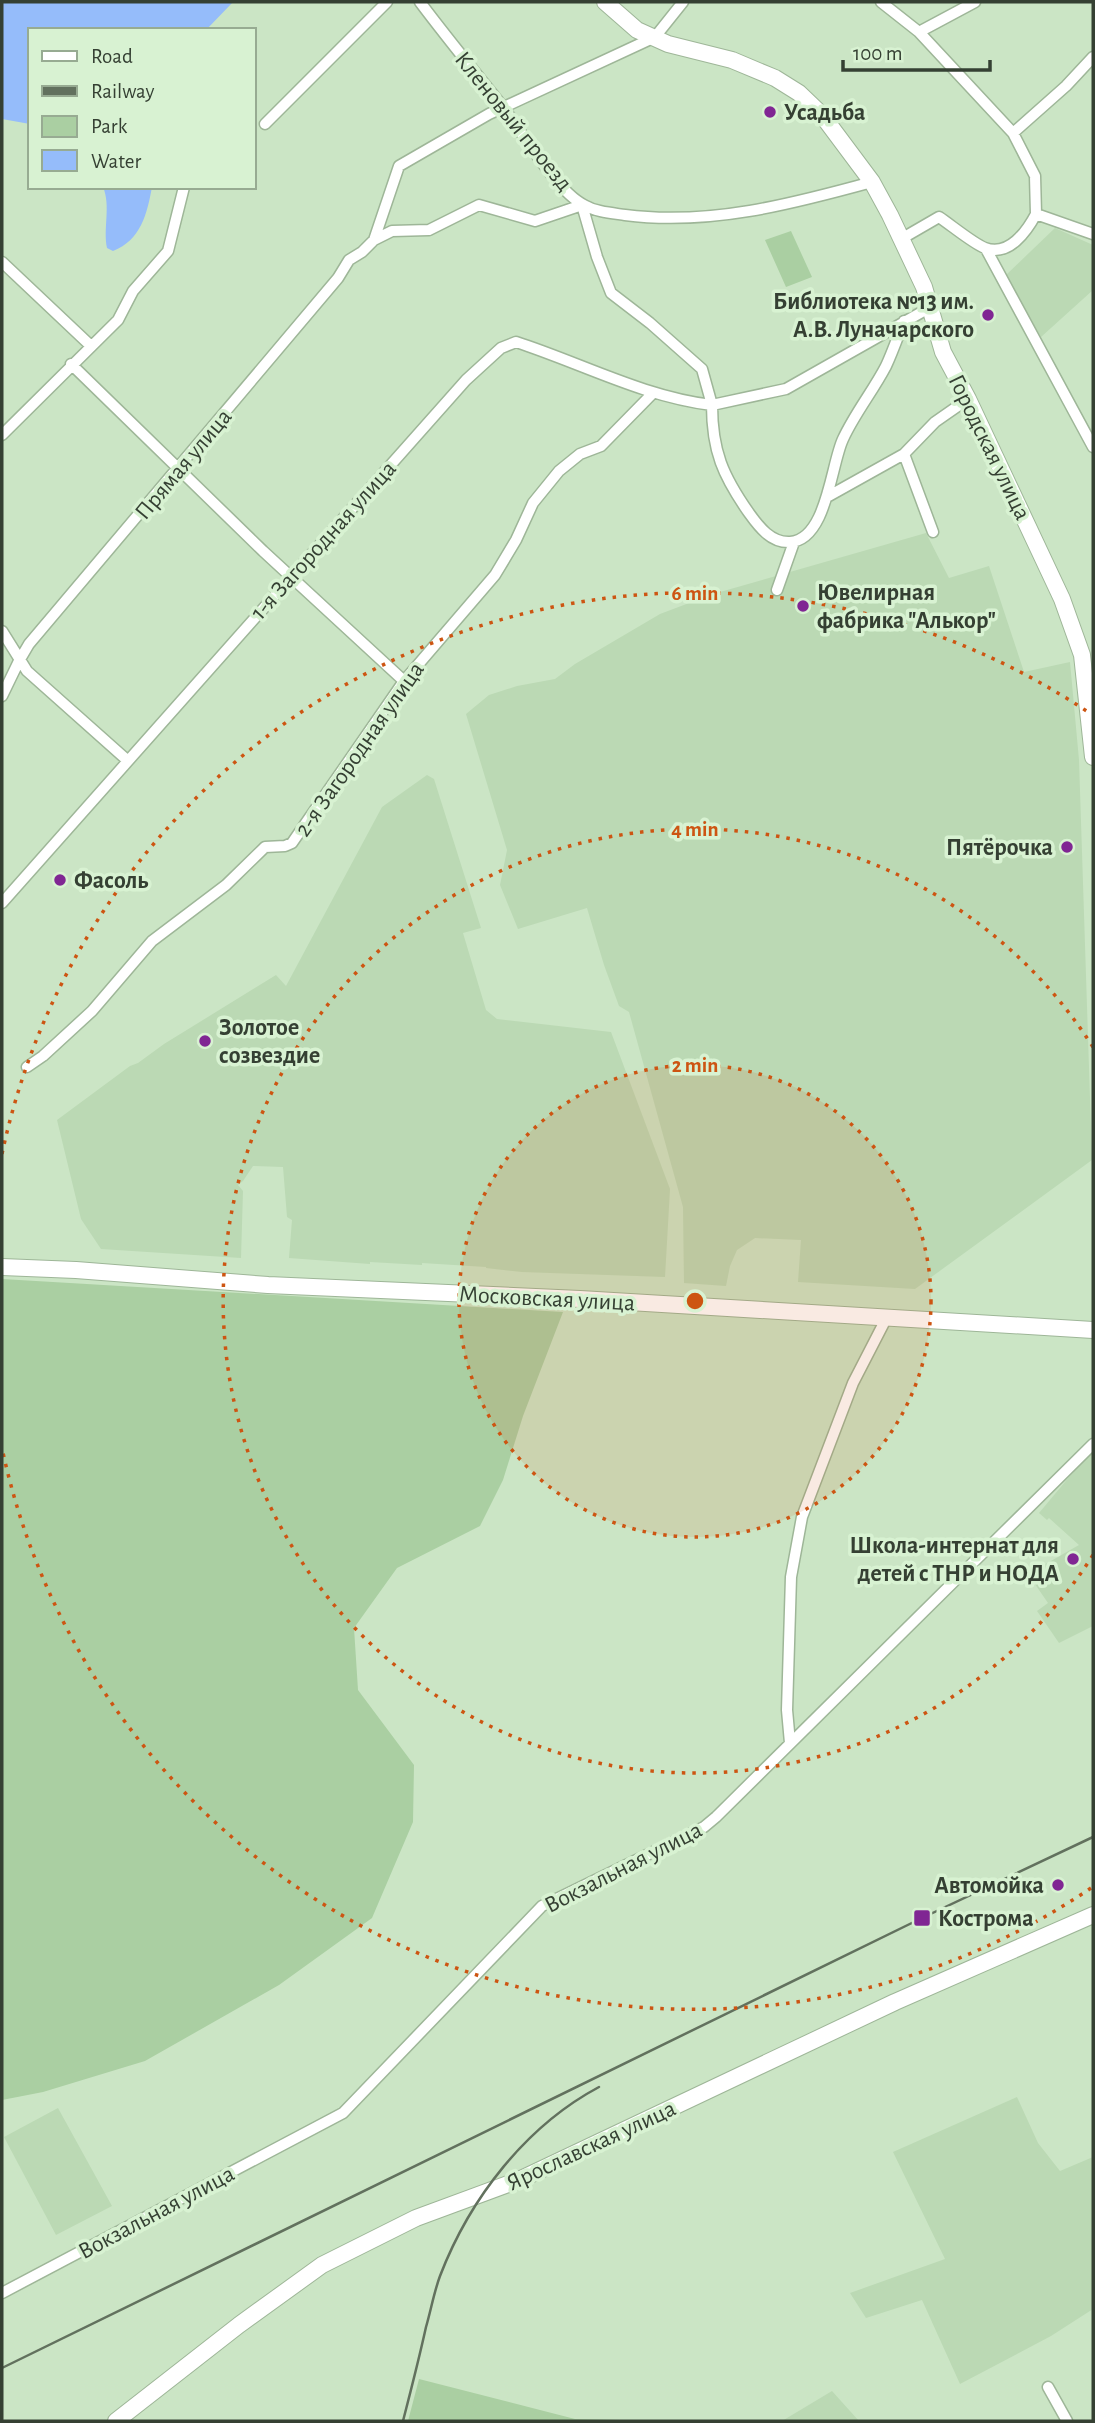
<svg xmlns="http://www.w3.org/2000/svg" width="1095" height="2423" font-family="'Alegreya Sans',sans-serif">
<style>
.built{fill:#bbd9b4}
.green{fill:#aacfa2}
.water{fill:#95bcfa}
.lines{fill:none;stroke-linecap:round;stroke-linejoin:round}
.street-casing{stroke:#9eb698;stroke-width:13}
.secondary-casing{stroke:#9eb698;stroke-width:18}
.street{stroke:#fff;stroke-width:10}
.secondary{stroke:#fff;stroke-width:16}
.rail{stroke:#62715e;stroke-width:2.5}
.ring{fill:none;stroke:#cd5512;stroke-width:3.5;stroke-dasharray:3.5 7}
.poi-dot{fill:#802693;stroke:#d8f2d2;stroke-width:2.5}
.labels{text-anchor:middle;stroke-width:7;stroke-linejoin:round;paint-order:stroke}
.poi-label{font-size:24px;font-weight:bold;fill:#354033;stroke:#d8f2d2;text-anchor:start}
.street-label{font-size:24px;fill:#354033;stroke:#d8f2d2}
.centre{fill:#cd5512;stroke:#d8f2d2;stroke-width:3.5}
.ring-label{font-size:21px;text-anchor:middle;font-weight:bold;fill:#cd5512;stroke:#d8f2d2;stroke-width:7;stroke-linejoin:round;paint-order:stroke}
</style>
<rect width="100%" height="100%" fill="#cbe5c5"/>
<path class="built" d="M1055,228L1093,245V290L1041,337L1006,275Z
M926,533L949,578L989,566L1024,672L1070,662L1079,760L1092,1160L915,1289L798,1282L801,1240L755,1238L737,1250L730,1266L726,1286L684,1283L683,1207L629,1012L619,1006L604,965L587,908L518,929L500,885L507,850L466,714L489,695L517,686L555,679L575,664L660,614L713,594Z
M427,775L434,779L481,928L463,933L486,1010L497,1019L611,1032L670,1189L665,1277L522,1272L486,1268V1267L422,1263V1265L370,1262V1264L289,1258L292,1220L287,1217L283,1167L253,1166L243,1181L238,1185L243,1191L241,1258L101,1249L81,1219L57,1120L130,1066L138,1063L164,1044L276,975L286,986L382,807Z
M1093,1453V1626L1059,1643L1037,1611L1048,1603L1028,1574L1079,1545L1049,1518L1047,1520L1039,1513L1070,1476Z
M1017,2097L1038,2143L1060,2171L1093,2157V2309L1051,2336L960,2384L922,2300L866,2318L850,2293L945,2259L893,2152Z
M58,2108L112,2206L56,2235L4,2137Z
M832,2391L859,2421H782Z"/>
<path class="green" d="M791,231L812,277L786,287L765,240Z
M2,1279L563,1312L523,1416L503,1480L480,1526L397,1568L354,1628L358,1690L414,1765L413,1822L372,1918L279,1985L145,2061L43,2092L2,2100Z
M419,2379L575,2419L665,2421H408Z"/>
<path class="water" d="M2,2H233L206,30H30V124L2,119Z
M103,187H152C147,214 141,240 113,251L107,248C103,228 111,206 103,187Z"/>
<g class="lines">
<defs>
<path id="street" d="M420,2C447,38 475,72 503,107C522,132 557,192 584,205C596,212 611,213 625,215C709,226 792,204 872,182
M881,2L919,32L1013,133L1035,176L1036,214L1093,234
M919,32L975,2
M265,124L387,2
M1013,133L1066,86L1093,57
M582,205L597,257L611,293L650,323L702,369L712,405L786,389L929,308
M901,239L939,217C951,225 974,244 985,248C1009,257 1027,231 1036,214
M374,240L399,166L489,114L655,37L683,2
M986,249L1093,447
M2,262L91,346
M71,364L263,551L404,681
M2,435L118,320L133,291L168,251L184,187
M904,454L933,532
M827,497L904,454L935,422L968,399
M777,590L794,542
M2,631L27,671L127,760
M2,696L19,661L29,644L338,278L349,260L362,252L374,240L392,231L429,230L479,205L535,221L582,205
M2,903L466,380L501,348L516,342C581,363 644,397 712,405C712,451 723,476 749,513C759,527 771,543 790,542C827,540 831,464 843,439C855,413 873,391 886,366C893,351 898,336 904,321
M27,1067L43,1056L92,1011L152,941L226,885L265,847L285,846L292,843L404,681L495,575L516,540L533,503L559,471L580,454L601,446L653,393
M790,1743L787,1710L791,1577L802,1517L853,1383L887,1317
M2,2293L343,2113L542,1906L704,1827L716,1817L1093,1444
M1048,2387L1067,2421"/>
<path id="secondary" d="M605,2L637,30L668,44L732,60L775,78L799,93L822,115L872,182L890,215L924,287L943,352L968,399L1062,599L1082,655L1093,757
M2,1267L76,1270L268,1285L580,1299L1093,1330
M116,2421L239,2325L322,2265L416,2218L519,2180L895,2002L1093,1915"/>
</defs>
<use href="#street" class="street-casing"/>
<use href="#secondary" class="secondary-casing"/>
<use href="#street" class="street"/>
<use href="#secondary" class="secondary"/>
<path class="rail" d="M2,2368L922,1918L1093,1837
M403,2421C411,2390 419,2359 426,2327C431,2310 434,2292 440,2276C470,2198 526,2126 599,2087"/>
</g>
<circle cx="695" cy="1301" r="236" fill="#cd5512" fill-opacity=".12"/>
<g class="ring">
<circle cx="695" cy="1301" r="236"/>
<path d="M1093 1555A472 472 0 1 1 1093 1047"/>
<path d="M1091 1888A708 708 0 0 1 2 1448M2 1154A708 708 0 0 1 1091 714"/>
</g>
<g class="poi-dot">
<circle cx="770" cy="112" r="7"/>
<circle cx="988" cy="315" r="7"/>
<circle cx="803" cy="606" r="7"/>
<circle cx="1067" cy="847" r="7"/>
<circle cx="60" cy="880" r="7"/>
<circle cx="205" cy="1041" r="7"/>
<circle cx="1073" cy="1559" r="7"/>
<circle cx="1058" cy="1885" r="7"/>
<rect x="913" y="1909" width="18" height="18" rx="3.5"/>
</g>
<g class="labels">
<g class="poi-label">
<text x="784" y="120">Усадьба</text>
<text x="974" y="309" text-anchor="end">Библиотека №13 им.<tspan x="974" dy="28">А.В. Луначарского</tspan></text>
<text x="817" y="600">Ювелирная<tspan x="817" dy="28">фабрика "Алькор"</tspan></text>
<text x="1053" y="855" text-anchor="end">Пятёрочка</text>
<text x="74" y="888">Фасоль</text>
<text x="219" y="1035">Золотое<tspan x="219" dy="28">созвездие</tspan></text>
<text x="1059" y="1553" text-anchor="end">Школа-интернат для<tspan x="1059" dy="28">детей с ТНР и НОДА</tspan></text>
<text x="1044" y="1893" text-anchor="end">Автомойка</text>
<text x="938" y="1926">Кострома</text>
</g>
<g class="street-label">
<text transform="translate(514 121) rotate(51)" y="8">Кленовый проезд</text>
<text transform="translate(990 447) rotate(64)" y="8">Городская улица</text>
<text transform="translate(183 464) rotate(-50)" y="8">Прямая улица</text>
<text transform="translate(323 540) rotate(-48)" y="8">1-я Загородная улица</text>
<text transform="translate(359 749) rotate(-55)" y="8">2-я Загородная улица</text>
<text transform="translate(547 1298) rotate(3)" y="8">Московская улица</text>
<text transform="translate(623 1867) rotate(-27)" y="8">Вокзальная улица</text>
<text transform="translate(591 2145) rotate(-25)" y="8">Ярославская улица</text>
<text transform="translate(156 2212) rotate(-28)" y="8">Вокзальная улица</text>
</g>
</g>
<circle cx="695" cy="1301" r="10" class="centre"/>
<g class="ring-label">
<text x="695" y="600">6 min</text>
<text x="695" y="836">4 min</text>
<text x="695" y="1072">2 min</text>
</g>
<rect width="1095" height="2423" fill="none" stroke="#354033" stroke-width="7"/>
<rect x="28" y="28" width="228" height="161" fill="#d8f2d2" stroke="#97ab92" stroke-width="2"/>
<rect x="42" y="51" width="35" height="10" fill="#ffffff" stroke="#97ab92" stroke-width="2"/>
<text x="91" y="63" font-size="21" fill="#354033">Road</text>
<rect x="42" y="86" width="35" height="10" fill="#62715e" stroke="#97ab92" stroke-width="2"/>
<text x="91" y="98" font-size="21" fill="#354033">Railway</text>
<rect x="42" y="116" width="35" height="21" fill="#aacfa2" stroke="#97ab92" stroke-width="2"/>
<text x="91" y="133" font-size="21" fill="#354033">Park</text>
<rect x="42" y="150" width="35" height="21" fill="#95bcfa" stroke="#97ab92" stroke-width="2"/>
<text x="91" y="168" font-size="21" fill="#354033">Water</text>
<path d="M843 60v10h147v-10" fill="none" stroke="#354033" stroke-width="3.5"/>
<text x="853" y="60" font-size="21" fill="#354033" stroke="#d8f2d2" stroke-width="5" paint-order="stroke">100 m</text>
</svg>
